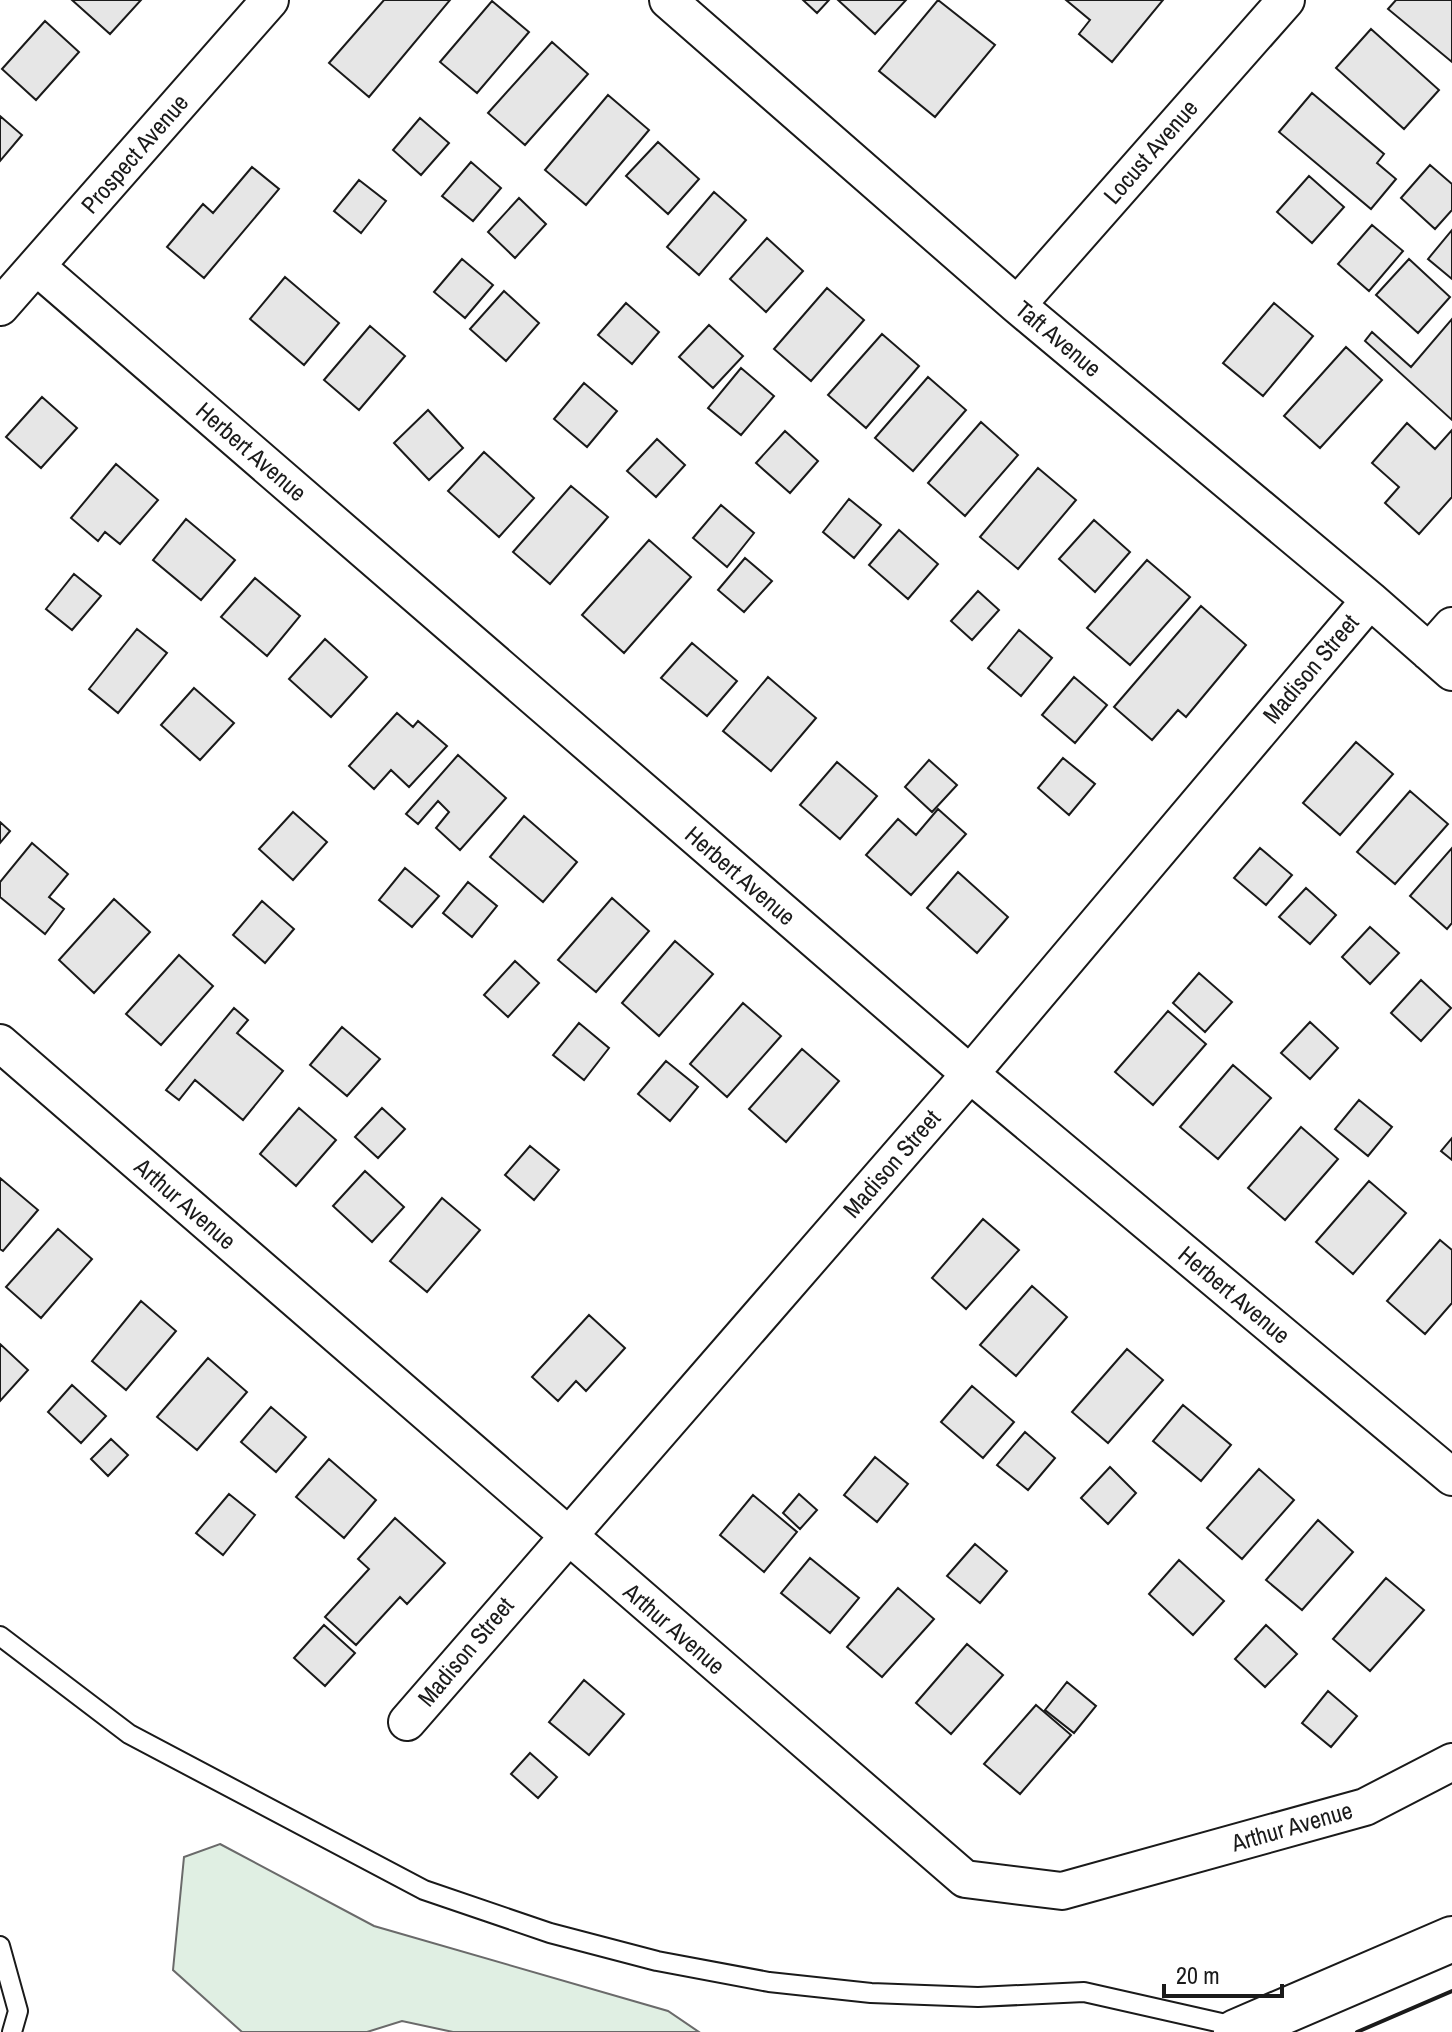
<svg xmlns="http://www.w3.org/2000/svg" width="1452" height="2032" font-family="'Archivo Narrow',sans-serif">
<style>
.green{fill:#e0efe3;stroke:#6a6a6a;stroke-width:2}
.building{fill:#e6e6e6;stroke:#1a1a1a;stroke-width:2}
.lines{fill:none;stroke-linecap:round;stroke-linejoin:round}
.lane-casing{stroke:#1a1a1a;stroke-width:22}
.street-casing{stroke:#1a1a1a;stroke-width:40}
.highway-casing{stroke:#1a1a1a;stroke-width:48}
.lane{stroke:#fff;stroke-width:18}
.street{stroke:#fff;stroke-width:36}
.highway{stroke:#fff;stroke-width:44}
.wall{stroke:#1a1a1a;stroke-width:4}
.labels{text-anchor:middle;stroke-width:6;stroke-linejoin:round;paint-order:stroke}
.street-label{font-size:24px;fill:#1a1a1a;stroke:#fff}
</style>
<rect width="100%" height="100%" fill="#fff"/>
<path class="green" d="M220,1844L374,1926L668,2011L699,2032H453L402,2021L367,2032H242L173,1970L184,1857Z"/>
<path class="building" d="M72,0H141L110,34Z
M384,0H450L369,97L329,63Z
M803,0H829L817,13Z
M838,0H906L875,34Z
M938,0L995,45L935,117L879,71Z
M1066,0H1163L1112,62L1079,34L1090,20Z
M1396,0H1452V62L1388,9Z
M492,1L529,32L477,93L440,62Z
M45,21L79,52L36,100L2,69Z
M1371,29L1439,90L1404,129L1336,68Z
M552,42L588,74L525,145L488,113Z
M1312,93L1384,154L1377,163L1396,179L1371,209L1279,132Z
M608,95L649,130L586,205L545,170Z
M0,116L22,135L0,161Z
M420,118L449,143L421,175L393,150Z
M658,142L699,179L668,214L626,176Z
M471,162L501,188L473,221L442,196Z
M1430,165L1452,184V210L1435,229L1401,198Z
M252,167L279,189L204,278L167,247L203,204L213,213Z
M1309,176L1344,207L1312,243L1277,212Z
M359,180L386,201L361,233L334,211Z
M714,192L746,220L699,275L667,247Z
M519,198L546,224L515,258L488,232Z
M1372,225L1403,251L1369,291L1338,264Z
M1452,230V279L1428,259Z
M767,238L803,271L766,312L730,279Z
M462,259L493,285L465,318L434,292Z
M1409,259L1450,297L1418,333L1376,295Z
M285,277L339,323L304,365L250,319Z
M827,288L864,320L811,381L774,349Z
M504,291L539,323L506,361L470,329Z
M626,303L659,332L632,364L598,335Z
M1274,303L1313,336L1263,396L1223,363Z
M1452,319V420L1365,341L1372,332L1411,367Z
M709,325L743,356L713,388L679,357Z
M370,326L405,356L359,410L324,380Z
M882,334L919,366L866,428L828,395Z
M1346,347L1382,380L1320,448L1284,416Z
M741,368L774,396L741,435L708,408Z
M928,377L966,410L913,471L875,438Z
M584,383L617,411L587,447L554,419Z
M42,397L77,428L41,468L6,437Z
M428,410L463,448L429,480L394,443Z
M981,422L1018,455L965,516L928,483Z
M1407,423L1435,449L1452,430V497L1419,534L1385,503L1399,487L1372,463Z
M785,431L818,461L790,493L756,463Z
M657,439L685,465L656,497L627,471Z
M484,452L534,498L499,537L448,491Z
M116,464L158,500L120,544L105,532L98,541L71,518Z
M1038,468L1076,500L1018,569L980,537Z
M571,486L608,517L550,584L513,552Z
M849,499L881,525L854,558L823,532Z
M721,505L754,533L727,567L693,538Z
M186,519L235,560L201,600L153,560Z
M1094,520L1130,552L1095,592L1059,559Z
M899,530L938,564L908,599L869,565Z
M649,540L691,577L624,653L582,615Z
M745,558L772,581L744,612L718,590Z
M1147,560L1190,597L1130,665L1087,628Z
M74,574L101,596L72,630L46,609Z
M255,578L300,616L267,656L221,617Z
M978,591L999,610L972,640L951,621Z
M1201,606L1246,645L1186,717L1178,710L1152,740L1114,707Z
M137,629L167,653L118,713L89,689Z
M1019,630L1052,658L1021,696L988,668Z
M325,639L367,677L331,717L289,679Z
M692,643L737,681L707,716L661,678Z
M768,677L816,718L771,771L723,731Z
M1074,677L1107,705L1075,743L1042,715Z
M194,688L234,723L200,760L161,725Z
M397,713L413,727L418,721L447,746L409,787L391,770L374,789L349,766Z
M1356,742L1393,774L1340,835L1303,803Z
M458,755L506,798L460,850L436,828L449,812L438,801L418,824L406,814Z
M1063,758L1095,784L1069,815L1038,788Z
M929,760L957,785L932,812L905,787Z
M837,762L877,796L840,839L800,805Z
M1410,791L1448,824L1395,884L1357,852Z
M938,809L966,834L911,895L866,855L898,819L916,835Z
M293,812L327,842L293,880L259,849Z
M524,816L577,862L543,902L490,857Z
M0,822L10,831L0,843Z
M32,843L68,874L49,897L64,909L45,934L0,897V882Z
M1260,848L1292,875L1266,905L1234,878Z
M1452,848V923L1447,929L1410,896Z
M405,868L439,896L412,927L379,900Z
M958,872L1008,917L977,953L927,908Z
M468,882L497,906L472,937L443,913Z
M1306,888L1336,915L1310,944L1279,917Z
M612,898L649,931L596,992L558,960Z
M114,899L150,932L94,993L59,960Z
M262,901L294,929L265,963L233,935Z
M1370,927L1399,953L1370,984L1342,957Z
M675,941L713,974L659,1036L622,1003Z
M179,955L213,986L161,1045L126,1014Z
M515,961L539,983L508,1017L484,995Z
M1199,973L1232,1002L1205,1032L1173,1003Z
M1421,980L1451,1008L1421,1041L1391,1013Z
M743,1003L781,1036L727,1097L690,1064Z
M234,1008L248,1020L237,1033L283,1071L243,1120L195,1080L179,1100L166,1090Z
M1168,1011L1206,1044L1153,1105L1115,1072Z
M1310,1022L1338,1048L1310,1079L1281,1053Z
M579,1023L609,1048L584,1080L553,1055Z
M342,1027L380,1059L347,1096L310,1065Z
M802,1049L839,1081L786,1142L749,1109Z
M666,1061L698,1087L670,1121L638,1094Z
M1233,1065L1271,1098L1218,1159L1180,1127Z
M1359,1100L1392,1127L1368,1156L1335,1129Z
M299,1108L336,1140L296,1186L260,1154Z
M382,1108L405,1129L378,1158L355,1137Z
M1301,1127L1338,1159L1285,1220L1248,1188Z
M1452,1138V1160L1441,1151Z
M530,1146L559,1170L534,1200L505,1175Z
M365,1171L404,1207L372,1242L333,1206Z
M0,1178L38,1210L3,1251L0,1249Z
M1369,1181L1406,1213L1353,1274L1316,1242Z
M442,1198L480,1230L427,1292L390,1261Z
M983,1219L1019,1250L966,1309L932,1278Z
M58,1229L92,1259L41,1318L6,1287Z
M1440,1240L1452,1250V1303L1425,1334L1387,1301Z
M1032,1286L1067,1317L1016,1376L980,1345Z
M141,1301L176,1331L126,1390L92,1361Z
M589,1315L625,1348L586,1391L576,1381L558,1401L532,1377Z
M0,1344L28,1370L0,1401Z
M1127,1349L1163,1380L1108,1443L1072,1412Z
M208,1358L247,1392L197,1450L157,1417Z
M72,1385L106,1416L81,1443L48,1412Z
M972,1386L1014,1422L983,1458L941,1422Z
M1183,1405L1231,1445L1201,1481L1153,1441Z
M271,1407L306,1437L276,1472L241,1442Z
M1025,1432L1055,1458L1028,1490L997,1465Z
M111,1439L128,1455L108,1476L91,1459Z
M875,1457L908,1484L877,1522L844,1495Z
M329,1459L376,1500L344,1538L296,1497Z
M1110,1467L1136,1493L1108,1524L1081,1498Z
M1259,1469L1294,1500L1242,1559L1207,1528Z
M229,1494L255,1515L223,1555L196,1533Z
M799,1494L817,1510L800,1529L783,1513Z
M753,1495L797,1532L764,1572L720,1535Z
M395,1518L445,1563L407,1604L400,1597L356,1645L325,1617L369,1569L358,1559Z
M1318,1520L1353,1552L1302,1610L1266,1580Z
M975,1544L1007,1571L980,1603L947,1576Z
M810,1558L859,1598L830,1633L781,1593Z
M1179,1560L1224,1601L1193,1635L1149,1594Z
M1386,1578L1424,1610L1370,1671L1333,1639Z
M898,1588L934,1619L882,1677L847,1647Z
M324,1625L355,1653L325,1686L294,1658Z
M1266,1625L1297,1654L1265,1687L1235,1659Z
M967,1644L1003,1675L951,1734L916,1703Z
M584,1680L624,1714L589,1755L549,1722Z
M1067,1682L1096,1706L1074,1733L1045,1710Z
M1328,1691L1357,1716L1331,1747L1302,1723Z
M1036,1705L1071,1735L1020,1794L984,1764Z
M530,1753L557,1777L538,1798L511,1774Z"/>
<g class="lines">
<defs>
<path id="lane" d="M0,1636L129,1734L424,1890L550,1933L657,1961L769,1982L871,1993L978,1997L1084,1992L1239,2027
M0,1946L18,2011L12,2032"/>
<path id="street" d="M668,0L1017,305L1370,600L1452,672
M36,266L970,1074L1452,1477
M1017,305L1286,0
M0,307L270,0
M1429,652L1452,626
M0,1043L965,1879L1062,1891L1365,1807L1452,1762
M407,1722L970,1074L1370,600"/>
<path id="highway" d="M1236,2032L1452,1939"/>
</defs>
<use href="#lane" class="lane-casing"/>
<use href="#street" class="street-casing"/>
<use href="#highway" class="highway-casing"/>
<use href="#lane" class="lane"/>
<use href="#street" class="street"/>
<use href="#highway" class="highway"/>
<path class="wall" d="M1357,2032L1452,1991"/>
</g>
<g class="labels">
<g class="street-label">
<text transform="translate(1151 152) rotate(-49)" y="8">Locust Avenue</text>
<text transform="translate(135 154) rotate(-49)" y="8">Prospect Avenue</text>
<text transform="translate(1058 339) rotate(40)" y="8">Taft Avenue</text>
<text transform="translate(251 452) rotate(41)" y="8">Herbert Avenue</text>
<text transform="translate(1311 669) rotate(-50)" y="8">Madison Street</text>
<text transform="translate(740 876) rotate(41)" y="8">Herbert Avenue</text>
<text transform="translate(892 1164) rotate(-49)" y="8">Madison Street</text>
<text transform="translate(185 1204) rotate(41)" y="8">Arthur Avenue</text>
<text transform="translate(1234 1295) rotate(40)" y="8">Herbert Avenue</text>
<text transform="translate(674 1629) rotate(41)" y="8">Arthur Avenue</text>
<text transform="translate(466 1652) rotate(-50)" y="8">Madison Street</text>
<text transform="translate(1292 1827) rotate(-16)" y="8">Arthur Avenue</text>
</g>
</g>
<path d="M1164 1984v12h118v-12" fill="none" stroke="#1a1a1a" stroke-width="4"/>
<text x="1176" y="1984" font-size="24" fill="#1a1a1a" stroke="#ffffff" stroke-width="6" paint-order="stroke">20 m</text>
</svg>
